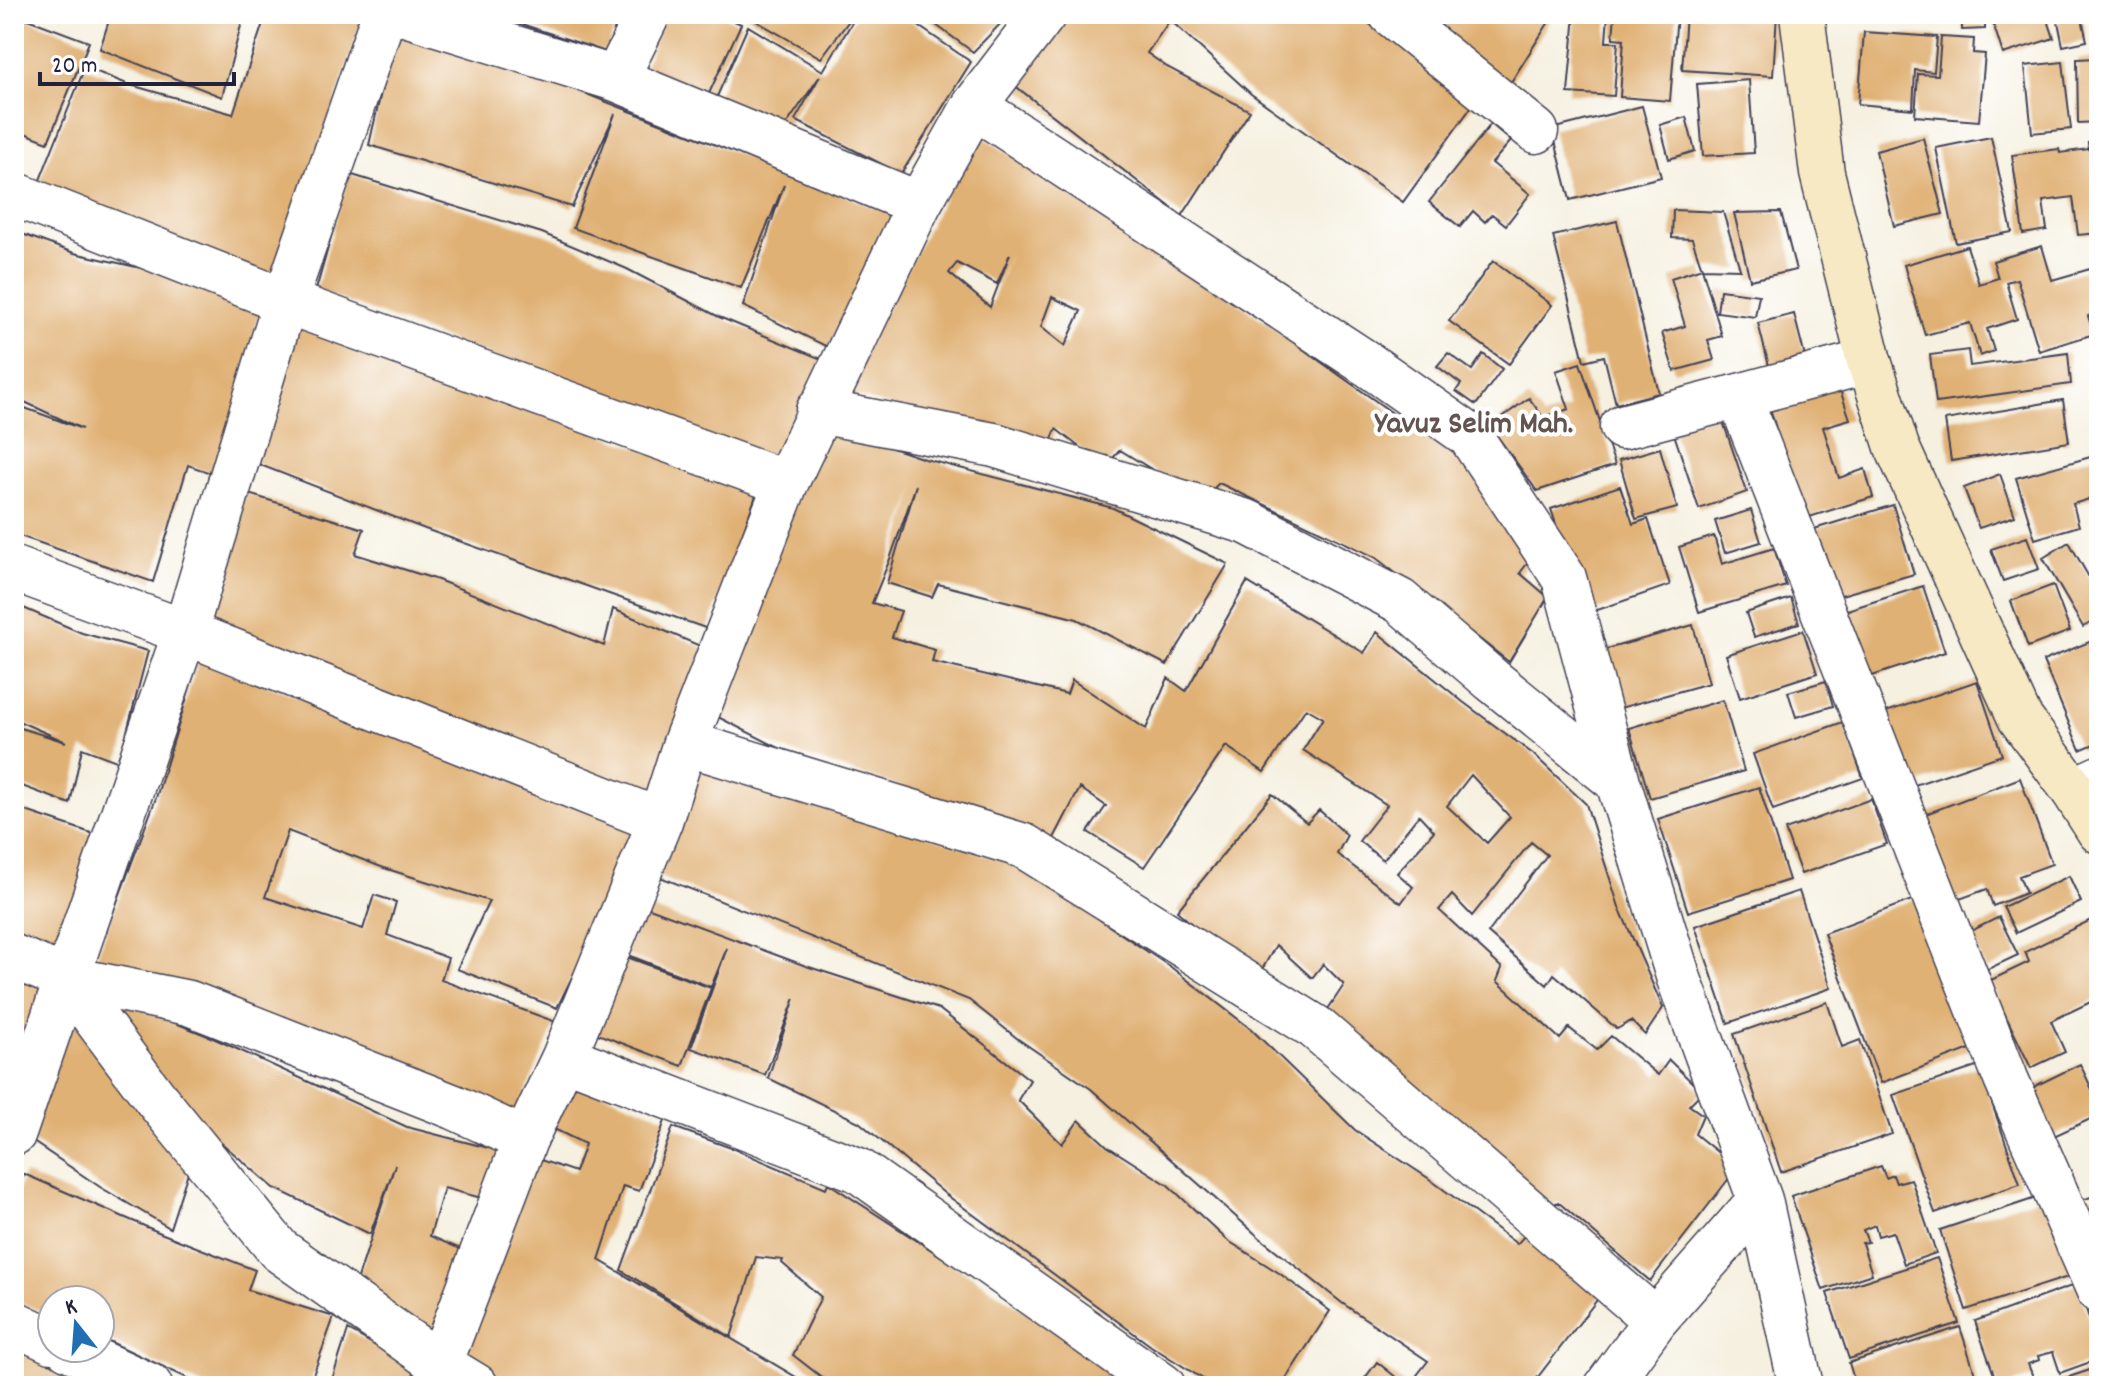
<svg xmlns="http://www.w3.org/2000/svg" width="2113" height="1400" font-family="Dekko,sans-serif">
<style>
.building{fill:#e0b175;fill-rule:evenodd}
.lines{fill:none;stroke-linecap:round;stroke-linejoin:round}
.street-casing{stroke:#424154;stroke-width:47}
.secondary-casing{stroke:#424154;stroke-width:47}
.street{stroke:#fff;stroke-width:44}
.secondary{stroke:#f6e9c3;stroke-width:44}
.labels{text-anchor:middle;stroke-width:8;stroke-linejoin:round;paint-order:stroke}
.district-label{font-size:32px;font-weight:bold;fill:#64544f;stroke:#fff}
</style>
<rect width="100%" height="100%" fill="#fff"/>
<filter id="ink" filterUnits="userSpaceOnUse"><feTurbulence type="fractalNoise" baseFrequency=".0125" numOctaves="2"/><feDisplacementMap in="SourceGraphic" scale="16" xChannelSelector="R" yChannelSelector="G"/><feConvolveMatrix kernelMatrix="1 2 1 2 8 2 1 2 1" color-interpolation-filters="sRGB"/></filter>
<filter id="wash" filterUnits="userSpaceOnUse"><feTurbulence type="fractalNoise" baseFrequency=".006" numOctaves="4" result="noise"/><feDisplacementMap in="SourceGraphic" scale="32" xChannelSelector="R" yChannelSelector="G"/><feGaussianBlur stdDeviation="1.8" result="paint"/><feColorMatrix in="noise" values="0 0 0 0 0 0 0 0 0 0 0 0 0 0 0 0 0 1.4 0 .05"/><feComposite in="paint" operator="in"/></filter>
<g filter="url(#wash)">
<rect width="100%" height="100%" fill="#f5f0e0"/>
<g id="blocks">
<path class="building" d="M14,14L89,42L48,142L14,129Z
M111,14H244L222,97L100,49Z
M266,14H364L277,280L36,190L85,67L127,84L233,114Z
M491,14H620L606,52Z
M666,14H719L741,24L706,100L642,73Z
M744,14H854L821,58Z
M857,14H901L971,62L901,174L795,120L820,76L780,134L715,101L748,26L823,71Z
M921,14H1010L973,52Z
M1060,14H1355L1477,99L1403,202L1251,94L1170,20L1147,53L1167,67L1250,111L1182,216L1009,81Z
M1448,14H1554L1511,82L1435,34Z
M1575,14H1608L1606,42H1618L1614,96L1568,93Z
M1615,14H1677L1670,101L1620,97L1624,39L1613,38Z
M1686,14H1777L1773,76L1682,70Z
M1962,14H1985V29L1962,30Z
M1990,14H2046L2054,38L2003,54Z
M2081,14L2087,41L2063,46L2057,17Z
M396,27L495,58L899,217L836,351L743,306L784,185L741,288L573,228L615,114L572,207L369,145Z
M1864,32L1937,37L1934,72L1915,70L1913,109L1858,104Z
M1941,37L1974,39L1973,53L1985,54L1979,121L1915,116L1918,74L1938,75Z
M2096,58L2098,122L2078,123L2077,59Z
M2063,62L2071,129L2032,133L2025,66Z
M1749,80L1754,153L1703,156L1697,84Z
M1642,106L1661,177L1570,200L1552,129Z
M1686,117L1695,151L1669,159L1660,125Z
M1491,124L1511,141L1492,163L1530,194L1506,225L1492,214L1485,222L1473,211L1460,227L1429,202Z
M977,133L1223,292L1415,429L1425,415L1538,549L1520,573L1548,597L1509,662L1375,557L1219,483L1202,500L1120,450L1105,467L1056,429L1048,449L844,393ZM1010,254L990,307L949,273L957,263L997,284ZM1052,297L1081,311L1065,346L1041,327Z
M1991,137L2012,232L1956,243L1936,148Z
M1923,138L1943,214L1894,226L1876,151Z
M2097,142L2099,233L2078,235L2073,197L2043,201L2047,230L2023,234L2012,155L2059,149L2060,153L2089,149L2088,143Z
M349,174L542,233L627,269L719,317L824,360L781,465L316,290Z
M1673,210L1723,212L1740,269L1702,268L1692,239L1672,238Z
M1781,212L1796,270L1750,280L1734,213Z
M1617,221L1659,393L1616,404L1604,356L1584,361L1553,236Z
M14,231L74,253L163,273L260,308L219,476L188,465L153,582L14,534V404L82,429L14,397Z
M1967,246L1979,284L1998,278L1993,261L2042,246L2052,280L2090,269L2099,300V312L2088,316L2094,334L2039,351L2017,279L2006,282L2017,319L1987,329L1994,351L1980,356L1970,323L1925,335L1904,265Z
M1493,261L1552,305L1509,364L1449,321Z
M1702,268L1722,336L1708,340L1714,360L1674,371L1662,333L1685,326L1671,278Z
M1720,290L1759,295L1755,317L1717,312Z
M1794,314L1805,357L1769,366L1758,323Z
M293,326L758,490L708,629L425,529L255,463Z
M1968,350L1970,366L2068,353L2071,384L1936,403L1930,355Z
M1448,353L1472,370L1483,354L1502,369L1476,405L1456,391L1461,384L1437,366Z
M1580,363L1615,465L1537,491L1490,426L1529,398L1543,417L1569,409L1556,371Z
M1838,384L1850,419L1823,427L1839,478L1865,469L1873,497L1803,519L1769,405Z
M2063,400L2069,442L1951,461L1945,420Z
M1720,413L1747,492L1699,509L1672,428Z
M825,426L925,459L1113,508L1228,564L1167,665L1077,619L938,584L932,597L887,583L916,485L890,559L872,603L901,611L892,637L935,650L932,662L1067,694L1072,680L1146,729L1168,678L1186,691L1247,582L1364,653L1377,632L1463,702L1533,754L1586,804L1619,907L1663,1008L1645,1035L1631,1021L1617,1029L1554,974L1547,985L1488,933L1547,855L1531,842L1472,916L1452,895L1439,910L1502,968L1497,981L1560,1039L1569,1028L1597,1050L1611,1036L1658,1075L1669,1060L1702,1092L1689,1105L1703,1115L1695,1134L1737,1168L1650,1281L1558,1202L1542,1212L1326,1012L1344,985L1323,964L1312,978L1276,945L1256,980L1177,911L1272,794L1307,823L1319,810L1347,835L1337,854L1401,903L1413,887L1397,873L1434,831L1419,815L1383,860L1359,841L1387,805L1303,750L1323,718L1306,708L1264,772L1226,746L1144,867L1088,832L1106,806L1080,788L1051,844L901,787L781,749L712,714ZM1471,775L1510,817L1487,843L1447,806Z
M1660,448L1677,508L1636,519L1619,460Z
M2094,456L2099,472V496L2073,504L2079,526L2035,539L2016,478Z
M2000,474L2015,516L1979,528L1964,488Z
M1620,486L1633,524L1648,519L1670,585L1586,614L1551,509Z
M245,493L364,529L355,554L438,580L604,646L613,609L705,648L656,805L205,624Z
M1893,505L1914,574L1831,598L1811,530Z
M1751,510L1761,542L1725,553L1715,521Z
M1714,536L1722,564L1774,548L1786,586L1699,612L1679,547Z
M2027,537L2039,569L2003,581L1991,549Z
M2069,542L2099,595V618L2083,627L2043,558Z
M2053,585L2070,631L2028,647L2011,601Z
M1923,586L1945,652L1860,680L1838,613Z
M1791,598L1799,623L1754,637L1746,613Z
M14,604L82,633L148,651L119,762L82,748L70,804L14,783V726L66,742L14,719Z
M1693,625L1709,683L1620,708L1603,650Z
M1803,630L1817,673L1740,698L1726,655Z
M2099,638V742L2080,750L2043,661Z
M198,661L325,706L639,831L598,924L557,1008L457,969L489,901L384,868L288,831L265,897L363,929L374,895L396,902L387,935L448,958L441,980L556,1022L513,1121L226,1005L95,961L156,798Z
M1826,681L1833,706L1796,717L1788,692Z
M1977,681L2002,755L1909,787L1883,713Z
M1723,700L1744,771L1650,798L1629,728Z
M1843,722L1863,778L1773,810L1753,754Z
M700,761L1043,874L1103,922L1172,968L1251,1029L1355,1130L1428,1178L1517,1244L1525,1235L1603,1292L1531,1386H1424L1414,1379L1428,1361L1342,1303L1260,1238L1091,1089L1018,1039L969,1000L660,877Z
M2020,778L2052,864L2019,876L2026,893L1993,906L1987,889L1954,901L1923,815Z
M1759,787L1789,880L1688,912L1658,819Z
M1871,799L1887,844L1801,874L1785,830Z
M14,807L97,835L59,955L14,938Z
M2069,876L2081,902L2016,933L2003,907Z
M1799,891L1831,988L1728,1023L1695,926Z
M1917,898L1973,1048L1881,1083L1824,933Z
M644,906L806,966L939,1009L1030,1080L1018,1100L1062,1144L1079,1120L1107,1146L1168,1185L1227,1240L1279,1273L1330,1311L1281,1386H1214L1151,1346L944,1193L859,1122L768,1078L795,998L765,1075L691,1048L727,948L711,987L625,954Z
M2099,916V998L2051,1021L2065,1052L2031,1068L1989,981L2029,962L2025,952Z
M1999,917L2018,955L1986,970L1969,932Z
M624,956L711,988L682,1066L595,1033Z
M14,973L47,985L14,1071Z
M115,999L213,1038L407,1127L504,1152L489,1200L444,1188L430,1236L465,1251L436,1345L355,1287L395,1165L370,1234L274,1188L183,1110L105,1023Z
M1827,1002L1842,1047L1860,1040L1892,1134L1781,1172L1734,1034Z
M73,1018L192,1160L170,1228L100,1187L29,1139Z
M2080,1064L2099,1104V1115L2054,1136L2031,1088Z
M1979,1066L2020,1184L1935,1213L1893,1095Z
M570,1080L666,1118L639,1191L623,1186L599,1260L811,1386H508L460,1364L532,1157L575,1172L585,1144L552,1128Z
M673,1127L734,1149L826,1188L828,1183L1061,1334L1123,1386H833L793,1355L821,1297L782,1263L783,1260L756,1257L731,1337L621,1270Z
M1881,1166L1886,1178L1893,1175L1896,1183L1911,1179L1936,1253L1904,1264L1893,1232L1878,1236L1875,1225L1863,1230L1868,1242L1862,1243L1872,1274L1823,1290L1791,1196Z
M24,1174L163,1234L255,1270L248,1290L334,1317L309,1386H204L100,1337V1300H52V1316L14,1300V1201Z
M2048,1194L2074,1275L1966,1310L1940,1230Z
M2099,1194V1255L2077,1202Z
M1937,1258L1959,1323L1849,1359L1827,1293Z
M2077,1284L2099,1346V1359L2060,1373L2053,1352L2038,1356L2039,1360L2028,1364L2033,1377L2006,1386H1998L1975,1321Z
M1960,1327L1979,1386H1900L1898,1380L1880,1386H1856L1849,1363Z
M348,1330L426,1374L423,1386H330Z
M14,1347L35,1353L107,1386H14Z
M1377,1362L1407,1386H1359Z
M2099,1367V1386H2045V1385Z"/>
</g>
</g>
<g filter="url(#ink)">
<use href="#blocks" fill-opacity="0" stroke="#424154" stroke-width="2"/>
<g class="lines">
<defs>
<path id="street" d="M405,14L616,79L919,204
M1391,14L1536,131
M616,79L648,14
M974,106L1369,365L1470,436L1564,578L1618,782L1679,979L1760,1200L1801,1386
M14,194L285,301L786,483
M1869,361L1739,396L2006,1079L2099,1291
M818,411L994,445L1247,522L1400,601L1492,680L1618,782
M1622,427L1739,396
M14,569L185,632L660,821
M685,743L1024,846L1315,1027L1655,1320
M2073,790L2099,778
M14,957L65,978L189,1003L454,1107L525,1140
M65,978L156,1099L279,1250L440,1364L476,1386
M564,1057L858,1170L1163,1386
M14,1133L185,632L285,301L384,14
M14,1323L52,1341
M68,1348L150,1386
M434,1386L440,1364L525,1140L564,1057L660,821L685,743L786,483L919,204L974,106L1044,14
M1607,1386L1655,1320L1760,1200"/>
<path id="secondary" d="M1802,14L1822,173L1869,361L1897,447L2020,718L2073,790L2099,831"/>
</defs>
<use href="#street" class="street-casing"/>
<use href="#secondary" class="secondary-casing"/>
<use href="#street" class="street"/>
<use href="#secondary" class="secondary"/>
</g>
</g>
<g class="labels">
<g class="district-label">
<text x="1474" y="432">Yavuz Selim Mah.</text>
</g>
</g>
<rect width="2113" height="1400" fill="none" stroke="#fff" stroke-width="48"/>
<g transform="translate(76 1324) rotate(343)"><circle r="38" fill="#ffffff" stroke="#a7a7b1" stroke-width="2"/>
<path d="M0-6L14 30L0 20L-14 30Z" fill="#1f6fb2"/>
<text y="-12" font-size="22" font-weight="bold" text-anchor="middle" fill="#22223b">K</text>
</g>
<path d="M40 72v12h194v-12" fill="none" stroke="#22223b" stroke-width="4"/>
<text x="52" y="72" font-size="24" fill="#22223b" stroke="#ffffff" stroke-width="6" paint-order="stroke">20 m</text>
</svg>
